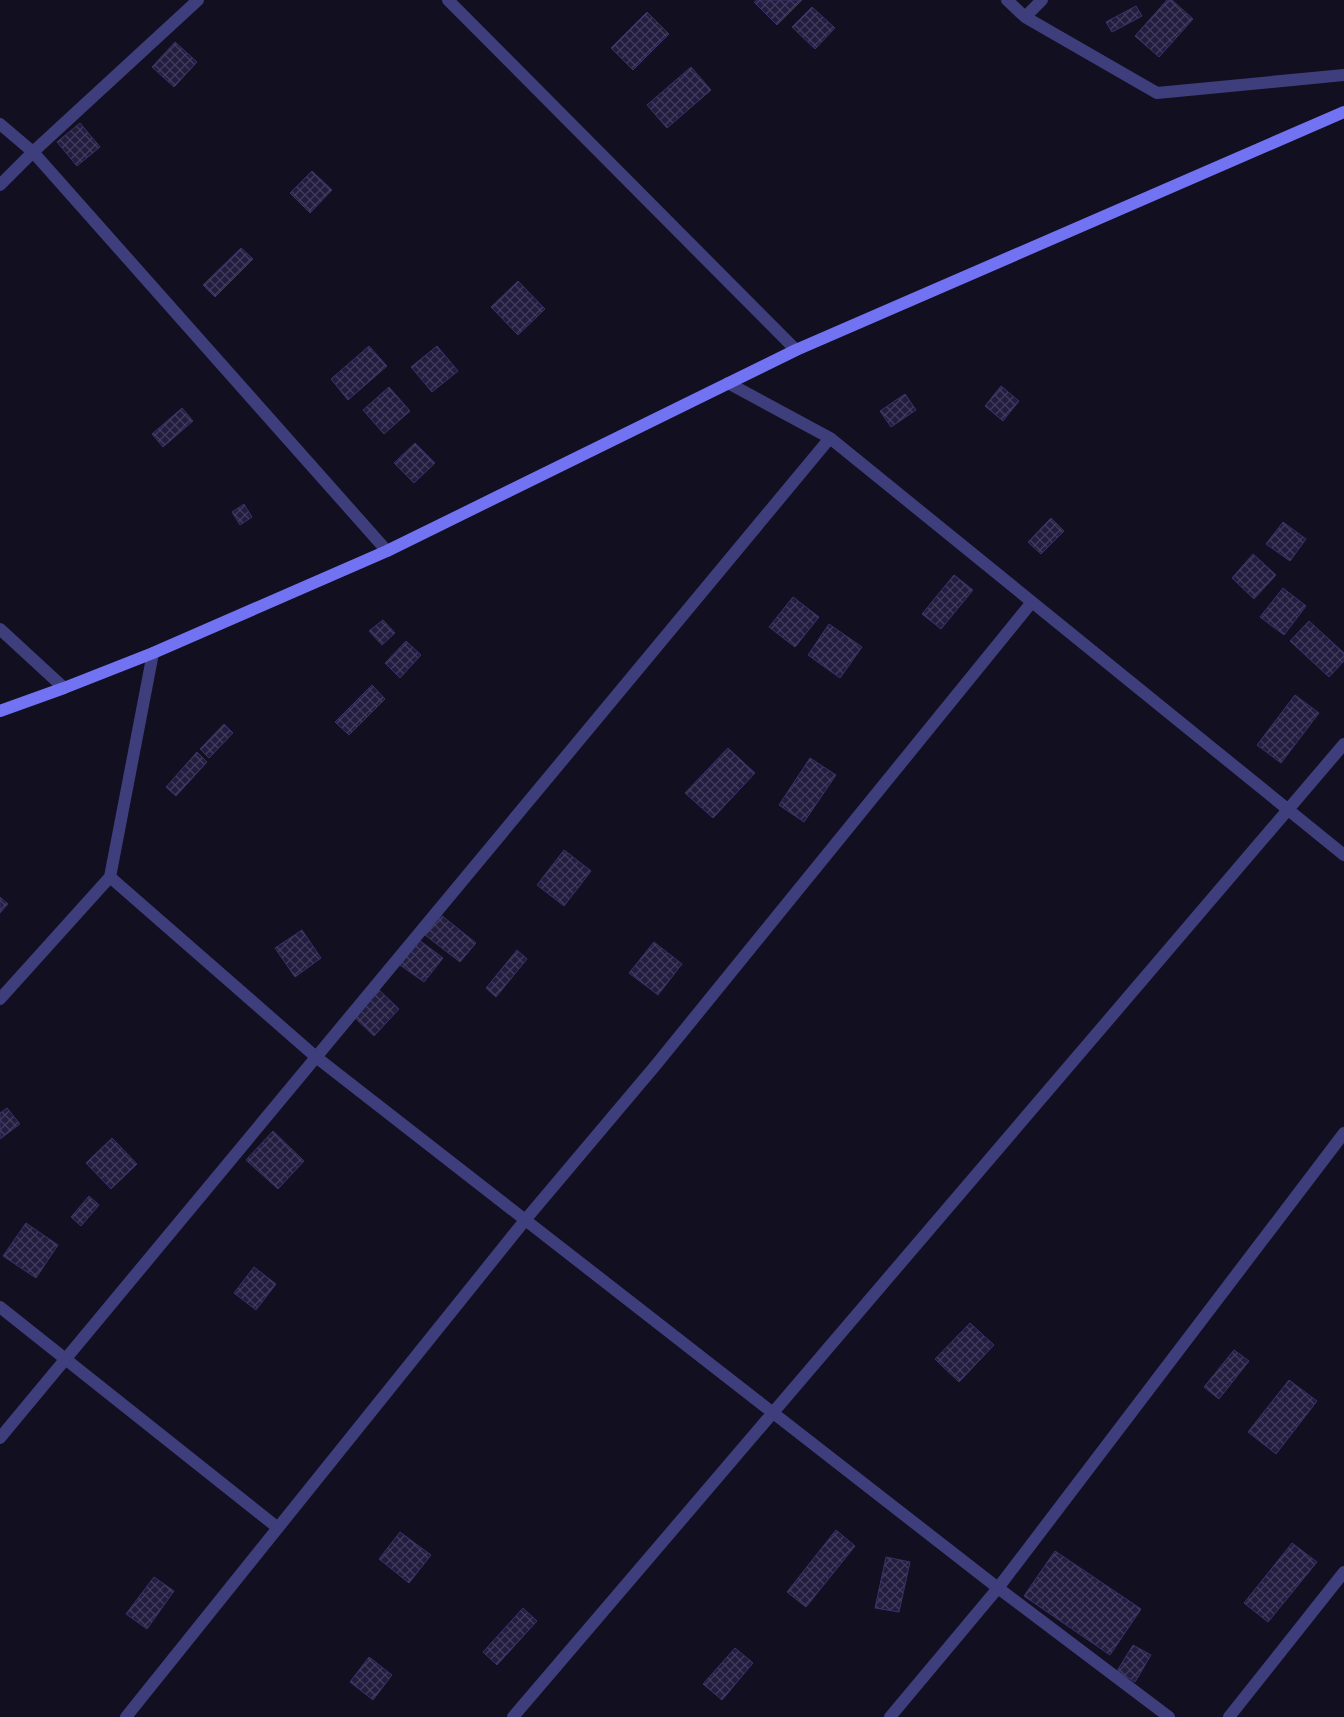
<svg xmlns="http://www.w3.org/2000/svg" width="1344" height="1717" font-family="Overpass,sans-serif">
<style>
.building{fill:url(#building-cross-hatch);stroke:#3a316a}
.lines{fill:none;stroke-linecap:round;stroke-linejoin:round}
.street{stroke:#3f3e7c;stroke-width:12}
.secondary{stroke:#7273f3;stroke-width:12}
</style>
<defs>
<pattern id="building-cross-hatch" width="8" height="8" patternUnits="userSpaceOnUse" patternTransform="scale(1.25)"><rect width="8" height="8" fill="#231d40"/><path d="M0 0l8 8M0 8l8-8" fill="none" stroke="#423d5c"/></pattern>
</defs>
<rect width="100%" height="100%" fill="#120f21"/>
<path class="building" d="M757,0H802L777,25L754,2Z
M1167,0H1172L1193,19L1159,57L1135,36Z
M1136,6L1142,16L1112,32L1106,22Z
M812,7L835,28L815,49L792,27Z
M647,12L669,34L633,70L611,48Z
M175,42L197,62L174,87L152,67Z
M691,67L711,90L667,128L647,105Z
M80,123L100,147L77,166L57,142Z
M312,171L332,190L310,213L290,193Z
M241,248L253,259L215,297L203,285Z
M518,281L545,309L518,335L491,307Z
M369,346L387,366L348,400L331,379Z
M437,346L458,371L432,392L411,367Z
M1001,386L1019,401L1003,421L985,406Z
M389,387L410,411L384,434L363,410Z
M905,394L916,410L891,427L880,411Z
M182,408L193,421L163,447L152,434Z
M415,443L435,463L414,483L394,463Z
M244,504L252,517L240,525L232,512Z
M1051,518L1064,531L1041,554L1028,542Z
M1283,522L1306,539L1290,561L1266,544Z
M1253,554L1276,575L1254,599L1232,578Z
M954,575L973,590L941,629L922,614Z
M1283,588L1306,606L1284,635L1260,617Z
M793,597L819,617L795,647L769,627Z
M383,620L395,633L382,645L369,631Z
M1309,621L1344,653V661L1329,677L1290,641Z
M829,624L862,647L840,678L808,655Z
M406,641L421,655L400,678L385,663Z
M372,685L385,699L349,735L335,722Z
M1295,695L1319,713L1281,763L1257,745Z
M224,724L233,733L209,758L200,749Z
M728,748L755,773L713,818L685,793Z
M197,752L207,762L176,796L166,787Z
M810,758L836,775L804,822L779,805Z
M564,850L591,871L564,906L537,885Z
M0,897L8,904L0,913Z
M441,915L476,943L460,962L425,935Z
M302,930L321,958L295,977L275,948Z
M419,940L443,958L424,982L400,965Z
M654,942L682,964L658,995L629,973Z
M517,950L527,959L496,997L486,988Z
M378,989L399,1009L374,1036L353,1016Z
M7,1108L20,1124L0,1139V1113Z
M273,1131L304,1161L278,1189L246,1160Z
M112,1138L137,1164L111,1189L86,1163Z
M89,1196L99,1205L81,1226L71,1217Z
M26,1223L58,1245L36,1278L3,1256Z
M254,1267L276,1284L256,1310L234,1293Z
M970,1323L994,1345L959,1382L935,1359Z
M1234,1350L1249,1361L1219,1399L1204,1387Z
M1289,1380L1317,1401L1276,1454L1248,1432Z
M836,1530L855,1546L806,1607L787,1592Z
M400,1532L431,1555L409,1583L379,1559Z
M1292,1543L1317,1562L1268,1622L1244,1603Z
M1055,1551L1141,1609L1110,1655L1024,1596Z
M886,1557L910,1562L899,1612L875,1608Z
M154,1577L174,1591L147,1629L126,1614Z
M523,1608L537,1621L497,1665L483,1652Z
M1133,1645L1151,1655L1135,1682L1117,1671Z
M735,1648L753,1663L722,1700L703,1684Z
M369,1657L392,1675L373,1700L350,1682Z"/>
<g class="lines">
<path class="street" d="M448,0L796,350
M1007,0L1025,17L1157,93L1344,75
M1025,17L1042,0
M0,124L33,152L387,551
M0,185L33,152L198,0
M728,383L830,438L1344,855
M0,629L64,688
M110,877L316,1057L998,1588L1169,1717
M0,999L110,877L153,653
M0,1307L278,1528
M0,1438L830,438
M126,1717L526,1219L655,1066L1032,602
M513,1717L1344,744
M890,1717L998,1588L1344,1133
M1229,1717L1344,1572"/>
<path class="secondary" d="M0,711L64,688L153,653L387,551L796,350L1344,112"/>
</g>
</svg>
